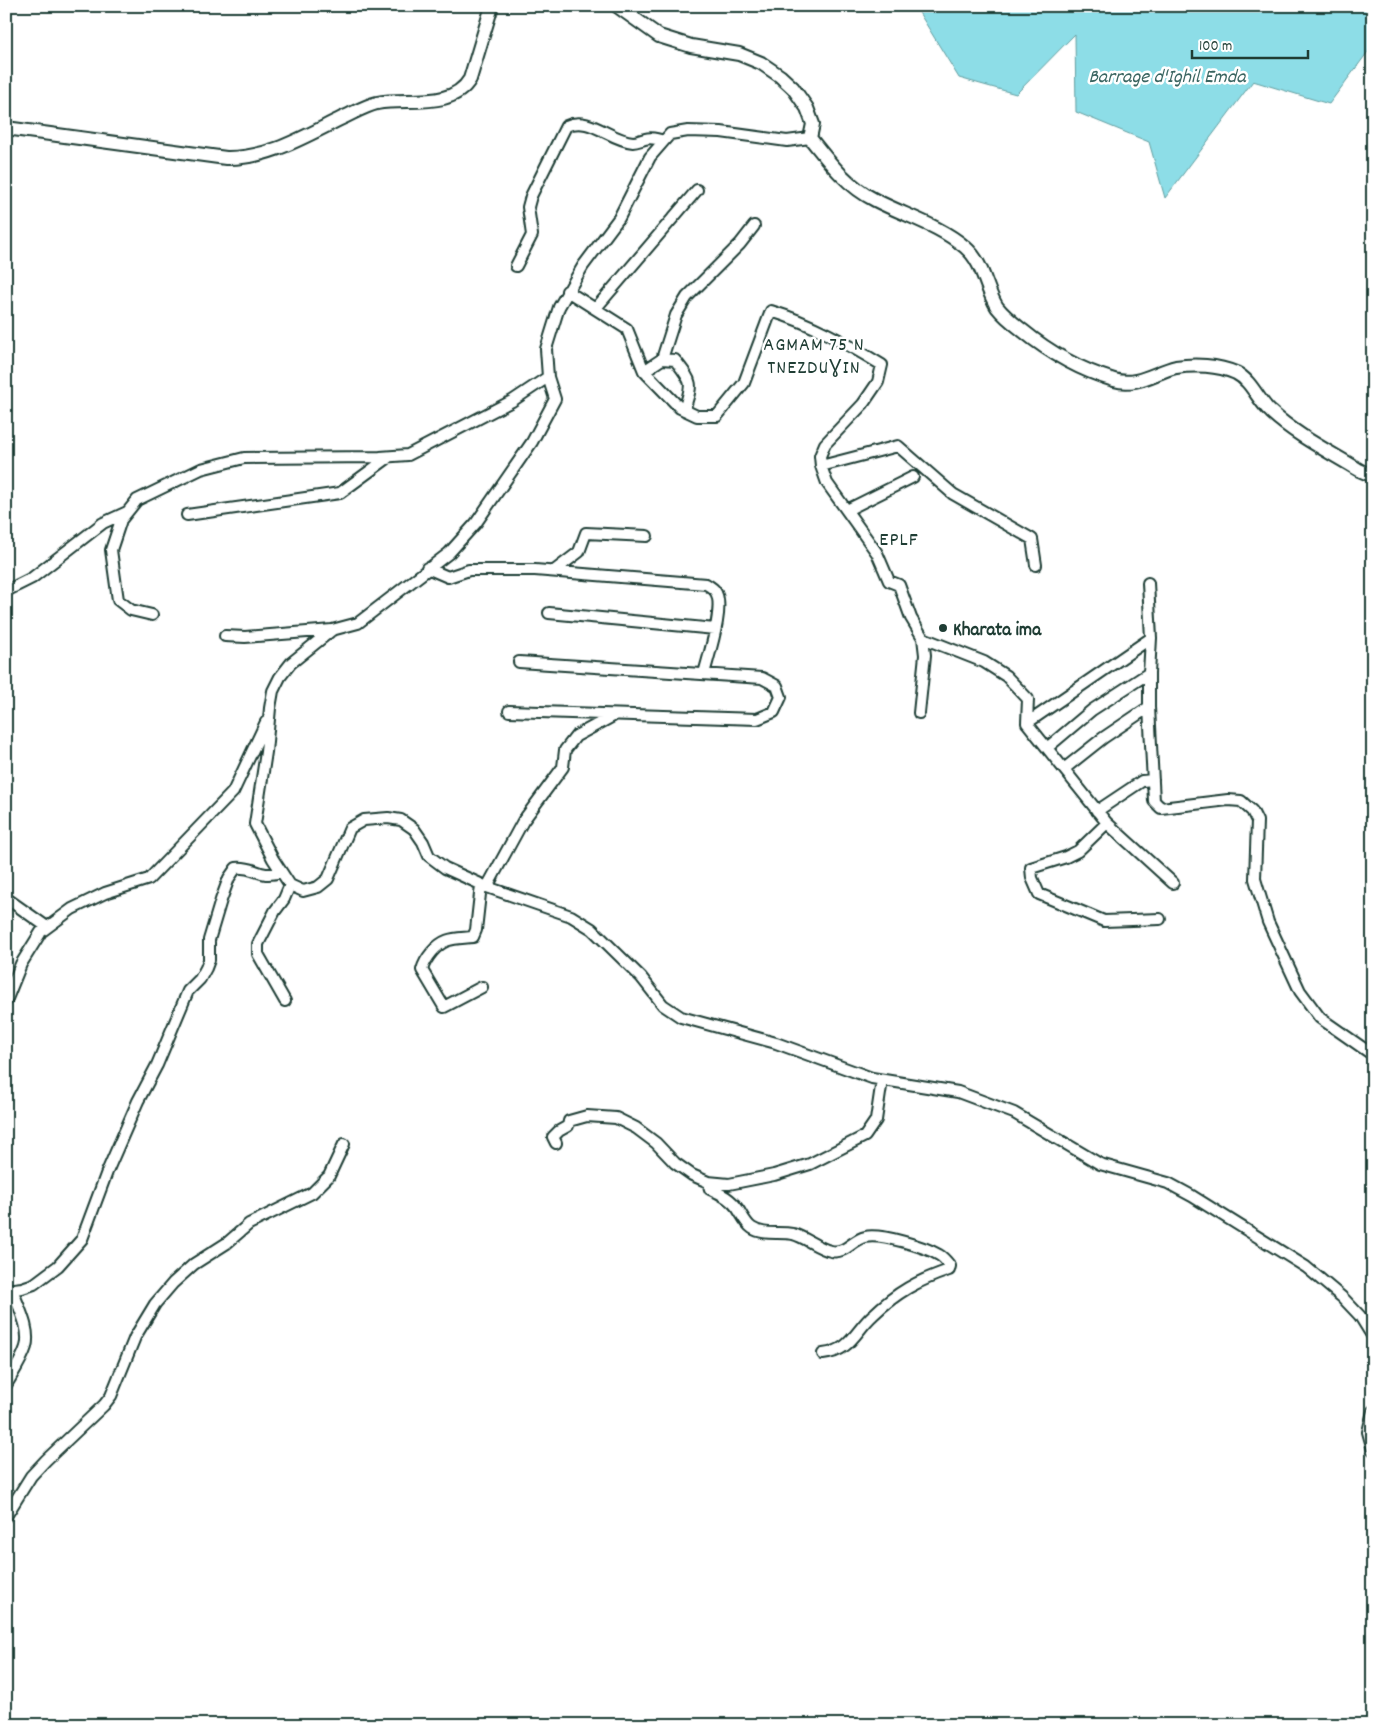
<svg xmlns="http://www.w3.org/2000/svg" width="1379" height="1731" font-family="Dekko,sans-serif">
<style>
.water{fill:#8ddde7;stroke:#619d9f}
.lines{fill:none;stroke-linecap:round;stroke-linejoin:round}
.minor-casing{stroke:#1f3d34;stroke-width:14}
.major-casing{stroke:#1f3d34;stroke-width:16}
.minor{stroke:#fff;stroke-width:10}
.major{stroke:#fff;stroke-width:12}
.poi-dot{fill:#1f3d34;stroke:#fff;stroke-width:2}
.labels{text-anchor:middle;stroke-width:5;stroke-linejoin:round;paint-order:stroke}
.poi-label{font-size:19px;font-weight:bold;fill:#1f3d34;stroke:#fff;text-anchor:start}
.water-label{font-size:20px;font-style:italic;fill:#3a6561;stroke:#fff}
.neighbourhood-label{font-size:20px;letter-spacing:1px;fill:#1f3d34;stroke:#fff}
</style>
<rect width="100%" height="100%" fill="#fff"/>
<filter id="ink" filterUnits="userSpaceOnUse"><feTurbulence type="fractalNoise" baseFrequency=".02" numOctaves="2"/><feDisplacementMap in="SourceGraphic" scale="10" xChannelSelector="R" yChannelSelector="G"/><feConvolveMatrix kernelMatrix="1 2 1 2 8 2 1 2 1" color-interpolation-filters="sRGB"/></filter>
<g filter="url(#ink)">
<path class="water" d="M915,6H1373V45L1329,104L1253,81L1165,198L1149,142L1076,112L1075,34L1016,94L959,78Z"/>
<g class="lines">
<defs>
<path id="minor" d="M810,138L787,141L721,132L688,131L670,134L650,157L619,218L583,266L559,307L546,349L548,377L555,399L532,442L476,523L449,553L358,623L332,630L291,663L280,677L273,691L270,708L266,752L255,824L273,859L290,885L303,891L318,887L328,879L350,828L364,820L388,818L401,820L414,829L423,842L429,856L445,868L487,887L571,916L592,929L641,977L663,1005L681,1017L776,1043L872,1078L958,1092L1014,1113L1100,1164L1168,1183L1192,1196L1306,1267L1343,1298L1360,1316L1373,1337
M516,266L532,235L528,207L531,196L566,126C590,115 609,140 633,142C637,142 641,140 645,139C652,137 657,139 664,141
M567,291L627,329L644,371L680,408L697,416H717L744,383L771,311C811,323 846,343 882,365L878,382L863,404L825,444L820,456L821,466L898,446L953,494L1032,539L1036,565
M596,308L697,190
M662,359L675,360C693,383 693,382 684,410
M644,371L662,359L676,315L687,297L740,244L754,226
M821,466L827,483L877,553L889,581L899,585L911,618L923,638L925,655L919,713
M847,510L913,477
M187,515L340,493L389,457
M427,568L448,577L469,570H535L706,584C709,586 713,588 715,591C726,605 708,657 704,674
M554,571L579,552L586,533L647,536
M1148,583L1151,638L1149,673V707L1154,801L1161,808L1228,800L1241,801L1252,811L1257,821L1255,879L1268,922L1300,991L1320,1018L1373,1055
M6,591L32,578L103,523L127,512
M549,613L715,629
M152,615L131,610L118,600L111,550L121,520L137,500L201,469L244,458L380,457L408,455L512,401L548,377
M225,636L245,637L332,630
M923,638L984,662L1006,676L1028,699L1027,723
M1151,638L1027,723L1107,823L1173,883
M509,711L757,719L774,712L781,697L777,686L762,678L519,662
M1047,748L1092,710L1149,673
M1064,769L1103,738L1149,707
M1097,811L1142,781L1153,780
M1107,823L1078,851L1066,857L1031,868L1032,878L1039,894L1104,921L1160,919
M481,885L476,930L473,937C454,939 445,937 432,952C427,958 424,962 422,970L444,1007L482,987
M487,887L523,821L563,767L565,750L576,736L613,716
M6,898L47,927
M6,1001L21,964L41,932L72,909L105,893L149,879L233,792L266,722
M285,1001L258,954V944L275,911L284,899L290,885
M556,1143L553,1137L559,1131L568,1126L569,1121L587,1116L616,1118L636,1128L656,1143L675,1163L692,1175L708,1182L729,1184L774,1175L810,1164L865,1136L876,1120L882,1080
M708,1182L710,1189C722,1194 731,1199 738,1209C742,1215 746,1224 752,1228C764,1236 779,1231 793,1234C807,1238 817,1248 831,1251C846,1254 852,1240 865,1237C880,1233 926,1247 939,1255C943,1257 947,1262 950,1266L949,1270C917,1281 897,1292 873,1315C855,1331 851,1351 823,1354
M6,1290L22,1288L34,1284L58,1266L82,1239L107,1172L138,1101L157,1065L188,991L200,979L206,968L209,960V940L221,900L229,878L236,868C256,866 259,879 280,872L278,868
M6,1385C13,1373 22,1360 26,1347C31,1329 18,1306 12,1289
M1373,1411L1368,1432L1373,1450
M6,1516L31,1476L46,1460L104,1405L111,1396L135,1337L155,1304L173,1283L194,1264L227,1243L249,1224L312,1193L329,1176L344,1144"/>
<path id="major" d="M617,6L659,36L691,46L739,54L761,63L780,76L793,88L807,108L813,124L810,138C829,162 847,186 875,200C906,216 939,225 965,247C984,263 985,288 997,307C1004,316 1013,323 1022,330C1050,353 1080,370 1114,380C1137,387 1155,372 1176,367C1194,364 1218,365 1236,373C1252,381 1258,401 1271,412C1297,436 1330,452 1359,470L1373,476
M6,128L226,158C268,159 305,136 342,118C353,113 365,106 377,103C407,97 452,110 470,79L492,6"/>
</defs>
<use href="#minor" class="minor-casing"/>
<use href="#major" class="major-casing"/>
<use href="#minor" class="minor"/>
<use href="#major" class="major"/>
</g>
</g>
<circle class="poi-dot" cx="943" cy="628" r="5"/>
<g class="labels">
<g class="poi-label">
<text x="953" y="635">Kharata ima</text>
</g>
<g class="water-label">
<text x="1167" y="82">Barrage d'Ighil Emda</text>
</g>
<g class="neighbourhood-label">
<text x="814" y="350">AGMAM 75 N<tspan x="814" dy="23">TNEZDUƔIN</tspan></text>
<text x="899" y="545">EPLF</text>
</g>
</g>
<rect width="1379" height="1731" fill="none" stroke="#fff" stroke-width="25"/>
<rect x="12" y="12" width="1354" height="1706" fill="none" stroke="#1f3d34" stroke-width="2" filter="url(#ink)"/>
<path d="M1192 50v8h116v-8" fill="none" stroke="#1f3d34" stroke-width="2.5"/>
<text x="1199" y="50" font-size="15" fill="#1f3d34" stroke="#ffffff" stroke-width="4" paint-order="stroke">100 m</text>
</svg>
